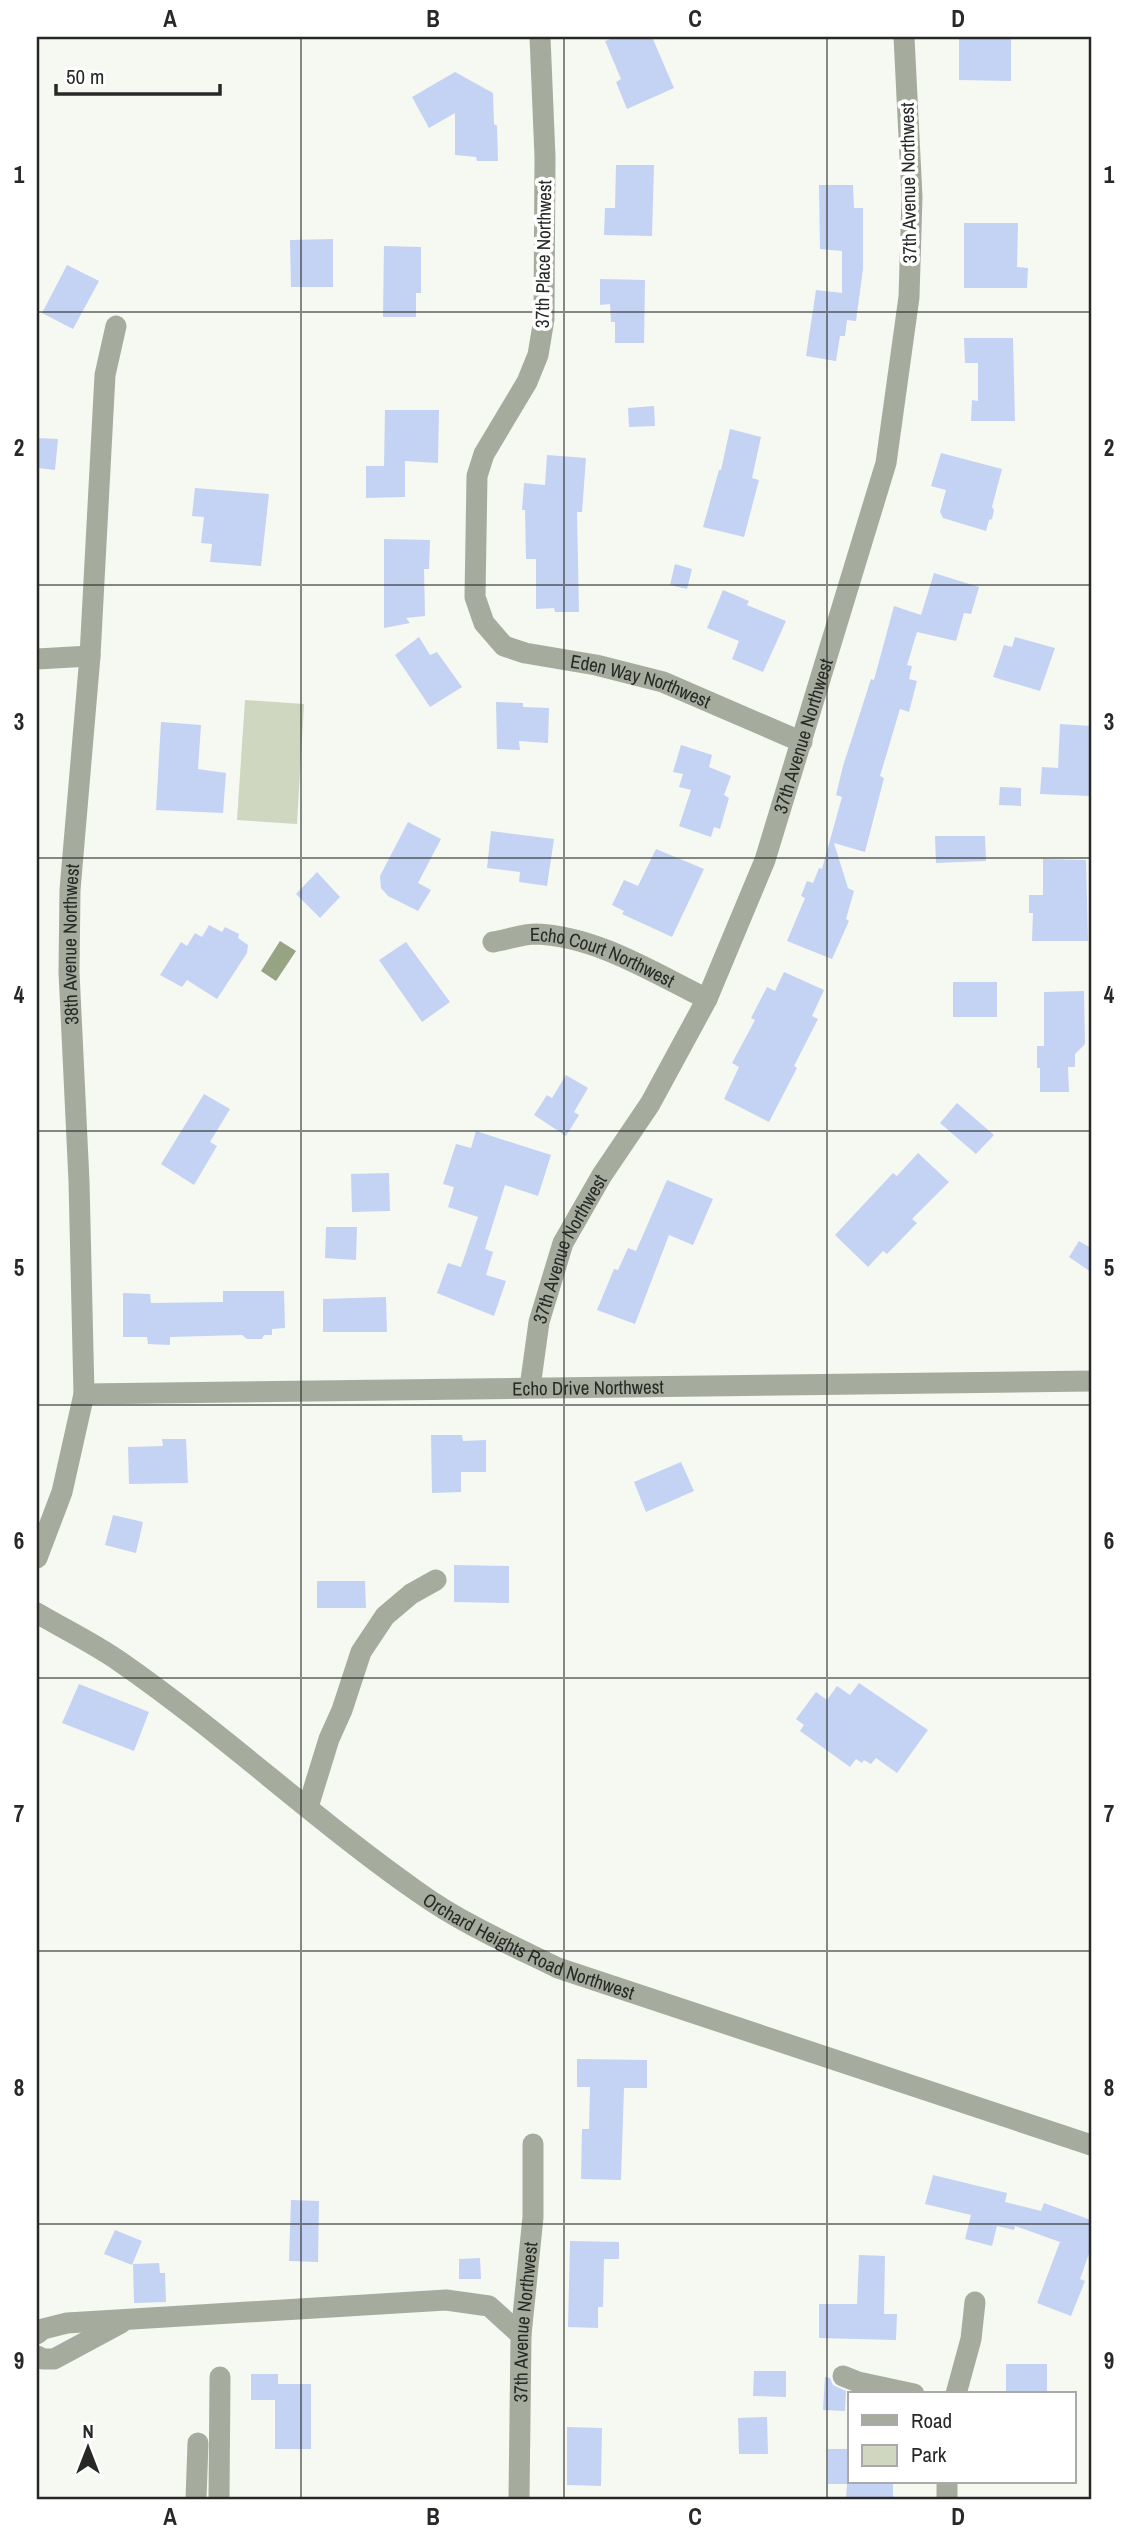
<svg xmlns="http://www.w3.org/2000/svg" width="1128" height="2536" font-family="'Archivo Narrow',sans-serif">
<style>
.green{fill:#cfd7c1}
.water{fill:#97a483}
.building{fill:#c4d3f4}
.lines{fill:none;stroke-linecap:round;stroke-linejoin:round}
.minor{stroke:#a6ac9d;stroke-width:21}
.grid{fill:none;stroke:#282927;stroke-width:2;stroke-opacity:0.55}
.labels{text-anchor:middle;stroke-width:7;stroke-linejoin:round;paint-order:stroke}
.street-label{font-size:19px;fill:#282927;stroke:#fff}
.neatline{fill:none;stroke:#282927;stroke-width:2.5}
.grid-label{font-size:23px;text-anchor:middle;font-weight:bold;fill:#282927}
</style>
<rect width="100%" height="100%" fill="#f6f8f2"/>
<path class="green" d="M245,700L304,704L297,824L237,820Z"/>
<path class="water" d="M280,941L296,951L276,981L261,971Z"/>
<path class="building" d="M616,37H652L674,88L627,109L616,82L621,79L605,41Z
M959,37H1011V81L959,80Z
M455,72L493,93L494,124L497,126L498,161H477L476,157L455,155V113L429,128L412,97Z
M616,165H654L652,236L604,235L605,208H615Z
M819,185H853L854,208H863V269L856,321L847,320L845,336H840L836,361L806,356L816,290L842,293V251L820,249Z
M964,223H1018L1017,267L1028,268L1027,288H964Z
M333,239V287H291L290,240Z
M384,246L421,247V293H416V317H383Z
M67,265L99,281L73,329L42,313Z
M600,279L645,280L644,343H615V322H611L610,304L600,305Z
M964,338H1013L1015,421H971L972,400L978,401V363H965Z
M654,406L655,426L629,427L628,408Z
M385,410H439L438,463L405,461V497L366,498V466H384Z
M730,429L761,437L752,478L759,480L744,537L703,527L719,470H721Z
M37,438L58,439L55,470L37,468Z
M941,453L1002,469L992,507L994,510L992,519L989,520L986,531L943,518L940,512L946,490L931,486Z
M547,455L586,458L582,512H577L579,612H555L554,608L536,609V559H526L525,510H522L524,483L545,485Z
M195,488L269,494L261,566L210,562L212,544L201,543L204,517L192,516Z
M384,539L430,540L429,569H424L425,616L406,618L410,623L384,628Z
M675,564L692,569L687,589L670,585Z
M934,573L979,587L971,614L964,613L956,641L917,632L907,665L912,666L909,679L917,681L909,712L900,709L880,776L884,778L865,852L834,843L848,888L854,891L846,919L849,921L832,959L787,941L805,898L801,896L807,881L813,883L819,868L822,869L842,797L836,795L843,766L871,679L874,680L894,606L921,615Z
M723,590L749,601L747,605L786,621L763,672L732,659L739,641L707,628Z
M419,637L430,655L437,652L462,687L430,707L395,655Z
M1015,637L1055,648L1040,691L993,677L1004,645L1012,647Z
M496,702L523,703V707L549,708L548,743L519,741L520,750L497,749Z
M161,722L201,725L198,769L226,773L223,813L156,810Z
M1060,724L1091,726V796L1040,794L1042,767L1058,768Z
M681,745L712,755L709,767L731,776L724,795L729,798L720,829L714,827L711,837L679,826L691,790L679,787L683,774L673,772Z
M1000,787L1021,788V806L999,805Z
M408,822L441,839L418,883L431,890L418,911L388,896L381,888L380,876Z
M491,831L554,839L547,886L519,882L520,872L487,868Z
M935,836H985L986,861L936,863Z
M656,849L704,869L672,937L622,914L624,911L612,905L624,880L638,886Z
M1043,859L1086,860L1088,941H1032L1033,913H1029V895H1043Z
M317,872L340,897L320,918L296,894Z
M209,925L222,932L225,927L239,934L238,938L248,945L247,953L217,999L187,980L182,987L160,975L181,942L187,946L195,933L202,937Z
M406,942L450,1002L422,1022L379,960Z
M784,972L824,990L812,1016L818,1019L794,1066L797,1068L769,1122L724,1099L739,1067L732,1063L755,1020L751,1018L767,987L775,991Z
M953,982H997V1017H953Z
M1084,991L1085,1044L1075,1054V1067H1068L1069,1092H1040V1068H1037V1046H1044V992Z
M566,1075L588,1088L574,1112L579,1115L566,1136L534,1115L547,1095L552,1098Z
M204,1094L230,1109L210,1142L217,1146L194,1185L161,1164Z
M957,1103L994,1135L976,1154L940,1123Z
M476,1131L551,1155L538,1196L505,1185L485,1249L493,1252L486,1275L506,1281L494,1316L437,1293L448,1263L461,1267L478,1217L448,1207L454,1187L443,1184L456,1144L471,1148Z
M918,1153L949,1182L912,1219L917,1223L887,1254L883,1251L868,1267L835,1235L893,1173L897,1176Z
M389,1173L390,1211L352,1212L351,1174Z
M667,1180L713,1199L693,1245L669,1235L635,1324L597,1310L614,1269L618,1270L628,1248L636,1251Z
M326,1227H357L356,1260L325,1258Z
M1079,1241L1091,1248V1272L1069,1257Z
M223,1291H284L285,1328L272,1329V1335H264L262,1339H247L242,1335L170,1337V1345L148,1344L147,1337H123V1293L150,1294L151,1303L223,1302Z
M386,1297L387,1332H323V1299Z
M431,1435H462L463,1441L486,1440V1472H461V1492L432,1493Z
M162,1439H186L188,1483L129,1484L128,1447L163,1446Z
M681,1462L694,1491L646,1512L634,1482Z
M113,1515L143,1522L136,1553L105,1545Z
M454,1565L509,1566V1603L454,1602Z
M317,1581H365L366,1608H317Z
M859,1683L928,1730L897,1773L876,1758L871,1764L864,1760L862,1763L856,1759L850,1767L800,1731L804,1725L796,1719L816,1692L827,1700L837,1686L850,1695Z
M79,1684L149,1712L134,1751L62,1723Z
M577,2059L647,2060V2088H624L621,2180L581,2179L582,2129H589L590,2087H577Z
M933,2175L1007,2193L1005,2202L1041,2211L1044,2203L1091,2220V2248L1080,2279L1085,2281L1071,2316L1037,2303L1060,2242L1015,2226L1014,2230L997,2226L992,2246L965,2239L971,2215L925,2204Z
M291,2200L319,2201L318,2262L289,2261Z
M115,2230L142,2241L132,2265L104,2254Z
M570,2241L619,2242V2259H604L603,2307H598V2328L568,2327Z
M859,2255L885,2256L884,2314H897L896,2340L819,2338V2304H857Z
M480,2258L481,2279H459V2259Z
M159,2263L160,2273H165L166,2302L134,2303L133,2264Z
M1006,2364H1047V2394H1006Z
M754,2371H786V2397L753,2396Z
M251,2374H278V2384H311V2449H275V2400H251Z
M825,2377L830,2378L833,2385L846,2391L845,2411L823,2410Z
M767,2417L768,2454H739L738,2418Z
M567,2427L602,2428L601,2486L567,2485Z
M828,2449H850V2482H893V2499H846L847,2484H828Z"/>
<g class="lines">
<g class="minor">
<path id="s1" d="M540,37L545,157L544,319L538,355L527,382L484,454L477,476L475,597L484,623L504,646L525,653L596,665L663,682L802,742"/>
<path d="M37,659L90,656"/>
<path id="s2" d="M493,942C506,940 522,934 536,934C596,936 654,973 707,999"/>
<path id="s3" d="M530,1387L539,1322L563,1243L602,1175L650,1104L707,999L765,860L886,463L909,297L912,197L904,37"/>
<path id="s4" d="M84,1394L1091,1381"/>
<path id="s5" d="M37,1558L62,1492L84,1394L79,1181L69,972L70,890L90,656L105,375L116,326"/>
<path id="s6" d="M37,1613C64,1629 93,1643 119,1661C223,1733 315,1820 418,1892C461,1923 511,1945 558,1968L1091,2145"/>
<path d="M308,1807L329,1739L342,1710L361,1652L385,1616L411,1594L436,1580"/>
<path d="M37,2334L43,2329L67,2323L446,2300L489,2306L521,2335"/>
<path d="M37,2356L43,2359H54L121,2323"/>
<path d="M843,2376L858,2382L914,2394"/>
<path d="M956,2394L971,2339L975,2302"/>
<path d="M947,2482V2499"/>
<path d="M196,2499L198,2443"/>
<path d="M219,2499L220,2377"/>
<path id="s7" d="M519,2499L521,2335L533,2217V2144"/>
</g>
</g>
<path class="grid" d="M301,37V2499M564,37V2499M827,37V2499M37,312H1091M37,585H1091M37,858H1091M37,1131H1091M37,1405H1091M37,1678H1091M37,1951H1091M37,2224H1091"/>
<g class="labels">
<g class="street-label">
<text transform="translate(908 183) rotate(-91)" y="7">37th Avenue Northwest</text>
<text transform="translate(543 254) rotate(-89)" y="7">37th Place Northwest</text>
<text dy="7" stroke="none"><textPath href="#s1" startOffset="775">Eden Way Northwest</textPath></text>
<text dy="7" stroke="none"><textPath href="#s3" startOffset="712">37th Avenue Northwest</textPath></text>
<text dy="7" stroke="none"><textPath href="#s5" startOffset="621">38th Avenue Northwest</textPath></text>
<text dy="7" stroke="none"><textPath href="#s2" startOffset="114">Echo Court Northwest</textPath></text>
<text dy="7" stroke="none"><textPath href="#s3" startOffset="145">37th Avenue Northwest</textPath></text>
<text dy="7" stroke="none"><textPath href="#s4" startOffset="504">Echo Drive Northwest</textPath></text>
<text dy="7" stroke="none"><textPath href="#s6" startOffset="597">Orchard Heights Road Northwest</textPath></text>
<text dy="7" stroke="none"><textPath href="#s7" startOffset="177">37th Avenue Northwest</textPath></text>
</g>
</g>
<rect width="1128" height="2536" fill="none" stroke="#ffffff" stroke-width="77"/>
<rect x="848" y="2392" width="228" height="91" fill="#ffffff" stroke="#a9a9a9" stroke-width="2"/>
<rect x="862" y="2415" width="35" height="10" fill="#a6ac9d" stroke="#a9a9a9" stroke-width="2"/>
<text x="911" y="2428" font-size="21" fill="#282927">Road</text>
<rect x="862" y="2445" width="35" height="21" fill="#cfd7c1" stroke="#a9a9a9" stroke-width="2"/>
<text x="911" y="2462" font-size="21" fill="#282927">Park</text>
<g transform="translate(88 2448)" stroke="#ffffff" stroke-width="5" paint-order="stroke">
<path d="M0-5L12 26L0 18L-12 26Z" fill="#282927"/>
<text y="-10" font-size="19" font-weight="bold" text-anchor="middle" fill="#282927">N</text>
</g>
<path d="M56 84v10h164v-10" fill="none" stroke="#282927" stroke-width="3.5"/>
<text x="66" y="84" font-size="21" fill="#282927" stroke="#ffffff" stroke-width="5" paint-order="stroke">50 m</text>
<rect x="38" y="38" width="1052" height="2460" class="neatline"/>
<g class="grid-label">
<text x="170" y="27">A</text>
<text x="433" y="27">B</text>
<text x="695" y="27">C</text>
<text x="958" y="27">D</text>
<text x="19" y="183">1</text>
<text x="1109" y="183">1</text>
<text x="19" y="456">2</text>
<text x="1109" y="456">2</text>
<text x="19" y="730">3</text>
<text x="1109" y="730">3</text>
<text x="19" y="1003">4</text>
<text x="1109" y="1003">4</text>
<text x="19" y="1276">5</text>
<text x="1109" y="1276">5</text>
<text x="19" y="1549">6</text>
<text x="1109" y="1549">6</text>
<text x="19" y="1822">7</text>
<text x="1109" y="1822">7</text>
<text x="19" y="2096">8</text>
<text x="1109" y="2096">8</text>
<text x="19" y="2369">9</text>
<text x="1109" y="2369">9</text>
<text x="170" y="2525">A</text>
<text x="433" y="2525">B</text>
<text x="695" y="2525">C</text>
<text x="958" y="2525">D</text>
</g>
</svg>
